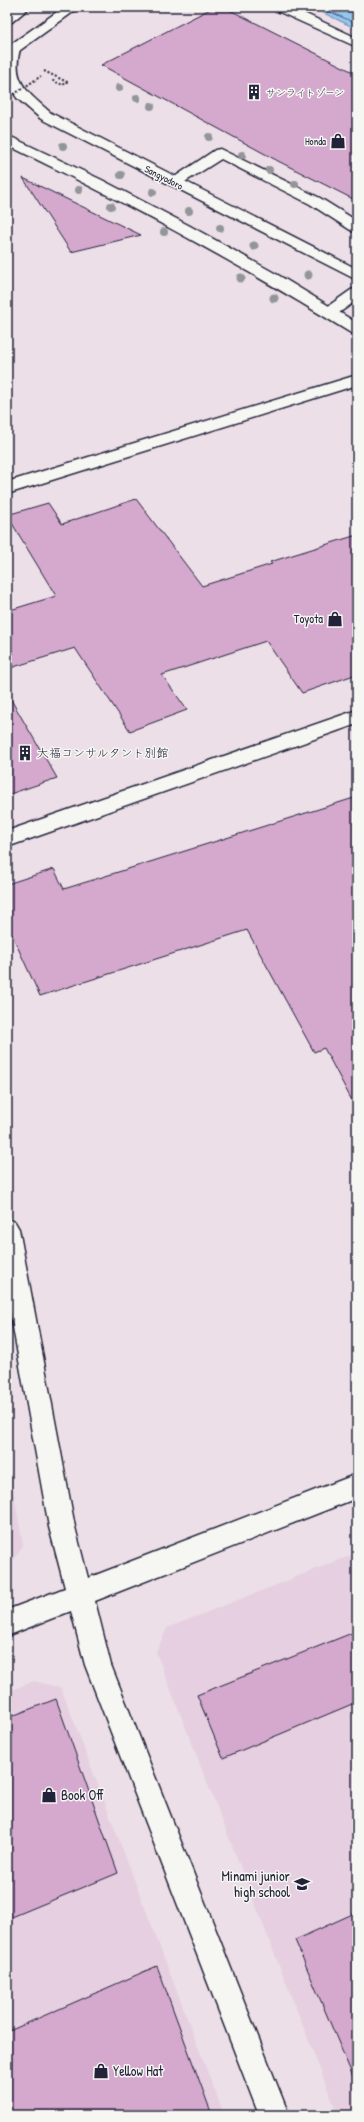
<svg xmlns="http://www.w3.org/2000/svg" width="364" height="2122" font-family="'Patrick Hand','Klee One',sans-serif">
<style>
.built{fill:#e5cfe0}
.water{fill:#94c6f0;stroke:#6684a8}
.lines{fill:none;stroke-linecap:round;stroke-linejoin:round}
.shore{stroke:#506483;stroke-width:1}
.building{fill:#d5a9ce;stroke:#22223b}
.minor-casing{stroke:#22223b;stroke-width:3}
.major-casing{stroke:#22223b;stroke-width:3}
.highway-casing{stroke:#22223b;stroke-width:3}
.path{stroke:#22223b;stroke-width:2;stroke-dasharray:2 2;stroke-linecap:butt}
.minor{fill:#f6f6f2;fill-rule:evenodd}
.major{fill:#f6f6f2;fill-rule:evenodd}
.highway{fill:#f6f6f2;fill-rule:evenodd}
.path-bridge{stroke:#22223b;stroke-width:2;stroke-dasharray:2 2;stroke-linecap:butt}
.tree{fill:#929599}
.labels{text-anchor:middle;stroke-width:3;stroke-linejoin:round;paint-order:stroke}
.far-poi-label{font-size:10px;fill:#22223b;stroke:#f6f6f2;text-anchor:start}
.far-street-label{font-size:10px;fill:#22223b;stroke:#f6f6f2}
.poi-label{font-size:12px;fill:#22223b;stroke:#f6f6f2;text-anchor:end}
.near-poi-label{font-size:14px;fill:#22223b;stroke:#f6f6f2;text-anchor:start}
</style>
<rect width="100%" height="100%" fill="#ecdfe7"/>
<filter id="ink" filterUnits="userSpaceOnUse"><feTurbulence type="fractalNoise" baseFrequency=".025" numOctaves="2"/><feDisplacementMap in="SourceGraphic" scale="8" xChannelSelector="R" yChannelSelector="G"/><feConvolveMatrix kernelMatrix="1 2 1 2 8 2 1 2 1" color-interpolation-filters="sRGB"/></filter>
<g filter="url(#ink)">
<path class="built" d="M7,1453L23,1545L7,1570Z
M357,1553V2115H338L156,1652L167,1628Z
M34,1681L61,1688L224,2115H7V1692Z"/>
<path class="water" d="M311,7H357V29Z"/>
<g class="lines">
<path class="shore" d="M320,7L357,24"/>
</g>
<path class="building" d="M214,7H224L357,74V201L278,161L101,65Z
M23,178L141,235L71,252Z
M136,499L202,586L272,564L270,562L357,535V674L302,693L266,641L162,675L187,710L130,731L75,648L7,669V611L56,596L7,515L48,503L62,524Z
M7,693L57,778L7,795Z
M357,797V1110L324,1048L314,1052L247,930L40,996L7,924V884L54,869L64,889Z
M357,1631V1702L223,1758L197,1695Z
M56,1699L118,1873L7,1919V1718Z
M357,1912V2086L295,1940Z
M157,1966L212,2115H7V2032Z"/>
<g class="lines">
<defs>
<path id="minor" d="M273,7H291L357,38V47L275,10Z
M220,149L320,198L357,221V233L352,231L310,204L221,159L180,185H170L167,182L215,150Z
M357,288V300L336,315H324L322,312L324,309L351,290Z
M357,375V385L7,494V482Z
M357,710V724L7,847V831Z
M7,1219L15,1222L19,1229L75,1527L88,1578L357,1474V1498L95,1601L111,1665L289,2115H259L85,1665L71,1611L7,1636V1610L65,1588L49,1527L7,1294Z"/>
<path id="major" d="M13,45L18,46L20,49C11,82 28,93 51,113L357,269V280L41,119L17,98L7,83V47Z
M7,135L102,180L190,226L278,275L357,323V335L351,333C240,264 125,202 7,145Z"/>
<path id="highway" d="M14,7H30L12,22L7,23V12Z
M64,7H80L12,56L7,57V47Z"/>
</defs>
<use href="#minor" class="minor-casing"/>
<use href="#major" class="major-casing"/>
<use href="#highway" class="highway-casing"/>
<path class="path" d="M44,71L67,82L63,85L51,80"/>
<use href="#minor" class="minor"/>
<use href="#major" class="major"/>
<use href="#highway" class="highway"/>
<path class="path-bridge" d="M7,99L41,76"/>
</g>
<g class="tree">
<circle cx="119" cy="88" r="4"/>
<circle cx="137" cy="98" r="4"/>
<circle cx="151" cy="106" r="4"/>
<circle cx="209" cy="137" r="4"/>
<circle cx="63" cy="146" r="4"/>
<circle cx="242" cy="155" r="4"/>
<circle cx="269" cy="170" r="4"/>
<circle cx="121" cy="175" r="4"/>
<circle cx="295" cy="184" r="4"/>
<circle cx="79" cy="190" r="4"/>
<circle cx="153" cy="192" r="4"/>
<circle cx="111" cy="206" r="4"/>
<circle cx="189" cy="211" r="4"/>
<circle cx="220" cy="228" r="4"/>
<circle cx="164" cy="232" r="4"/>
<circle cx="254" cy="246" r="4.5"/>
<circle cx="308" cy="275" r="4.5"/>
<circle cx="241" cy="278" r="4.5"/>
<circle cx="274" cy="298" r="4.5"/>
</g>
</g>
<defs>
<symbol id="building-bare" viewBox="-9 -9 18 18"><path d="M-4-6H4V6H1V3H-1V6H-4ZM-2.5-4.3h1.7v1.8h-1.7ZM.8-4.3h1.7v1.8H.8ZM-2.5-1h1.7V.8h-1.7ZM.8-1h1.7V.8H.8Z" fill="#22223b" stroke="#f6f6f2" stroke-width="2.5" paint-order="stroke"/></symbol>
<symbol id="shop-bare" viewBox="-9 -9 18 18"><path d="M-5-2.5h2.3a2.7 3.5 0 0 1 5.4 0H5L5.5 6h-11ZM-1.5-2.5h3a1.5 2.3 0 0 0-3 0Z" fill="#22223b" stroke="#f6f6f2" stroke-width="2.5" paint-order="stroke"/></symbol>
<symbol id="school-bare" viewBox="-9 -9 18 18"><path d="M0-5L7-2L0 1L-7-2ZM-4 1L0 2.5L4 1V4Q0 6-4 4Z" fill="#22223b" stroke="#f6f6f2" stroke-width="2.5" paint-order="stroke"/></symbol>
</defs>
<g fill-rule="evenodd">
<use href="#building-bare" x="243" y="81" width="22" height="22"/>
<use href="#shop-bare" x="327" y="130" width="22" height="22"/>
<use href="#shop-bare" x="324" y="608" width="22" height="22"/>
<use href="#building-bare" x="14" y="742" width="22" height="22"/>
<use href="#shop-bare" x="38" y="1784" width="22" height="22"/>
<use href="#school-bare" x="291" y="1873" width="22" height="22"/>
<use href="#shop-bare" x="90" y="2060" width="22" height="22"/>
</g>
<g class="labels">
<g class="far-poi-label">
<text x="266" y="96">サンライトゾーン</text>
<text x="326" y="145" text-anchor="end">Honda</text>
</g>
<g class="far-street-label">
<text transform="translate(164 177) rotate(27)" y="4">Sangyodoro</text>
</g>
<g class="poi-label">
<text x="323" y="623">Toyota</text>
<text x="37" y="757" text-anchor="start">大福コンサルタント別館</text>
</g>
<g class="near-poi-label">
<text x="61" y="1800">Book Off</text>
<text x="290" y="1881" text-anchor="end">Minami junior<tspan x="290" dy="16">high school</tspan></text>
<text x="113" y="2076">Yellow Hat</text>
</g>
</g>
<rect width="364" height="2122" fill="none" stroke="#f6f6f2" stroke-width="24"/>
<rect x="12" y="12" width="340" height="2098" fill="none" stroke="#22223b" stroke-width="1.5" filter="url(#ink)"/>
</svg>
